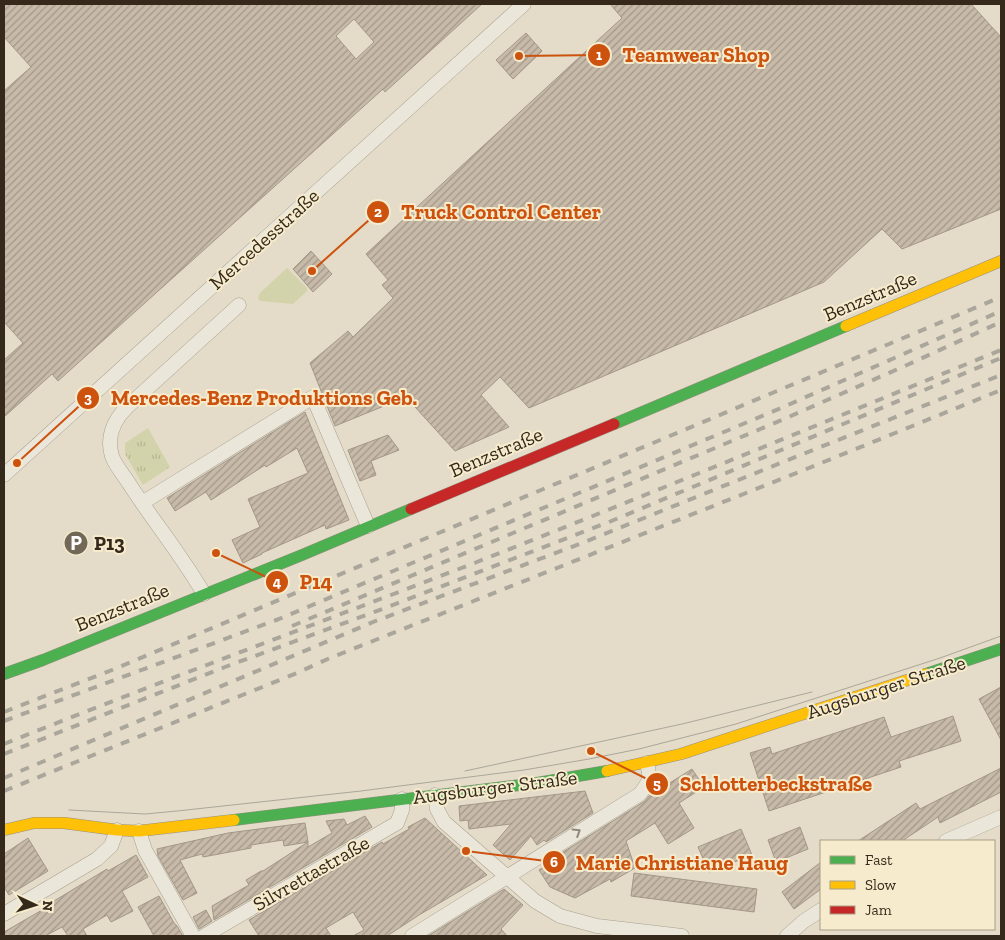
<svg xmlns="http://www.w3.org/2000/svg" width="1005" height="940" font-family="'Zilla Slab',serif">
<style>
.grass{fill:#d2d3aa}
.park{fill:url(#park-tufts)}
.building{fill:url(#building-hatch);stroke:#a39788;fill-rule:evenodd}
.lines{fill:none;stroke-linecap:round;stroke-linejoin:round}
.street-casing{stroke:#a8a192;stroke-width:15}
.fast-casing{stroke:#989082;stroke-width:12}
.slow-casing{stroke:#989082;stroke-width:12}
.jam-casing{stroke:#989082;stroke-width:12}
.street{stroke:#ebe6da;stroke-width:14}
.fast{stroke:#4caf50;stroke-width:11}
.slow{stroke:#ffc107;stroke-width:11}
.jam{stroke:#c62828;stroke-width:11}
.tram{stroke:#aaa69b;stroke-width:1}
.rail{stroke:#aaa69b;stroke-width:4;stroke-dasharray:9 9;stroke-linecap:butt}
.oneway{stroke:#90887a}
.labels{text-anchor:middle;stroke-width:4;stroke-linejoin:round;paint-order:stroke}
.street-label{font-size:20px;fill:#35291b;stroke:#f6eccd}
.poi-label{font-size:20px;font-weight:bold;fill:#35291b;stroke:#f6eccd;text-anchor:start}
.leader{fill:none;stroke:#cd520e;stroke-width:2}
.callout-dot{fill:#cd520e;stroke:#f6eccd;stroke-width:2}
.mark-label{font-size:15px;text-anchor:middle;font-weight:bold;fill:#fff}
.callout-label{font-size:21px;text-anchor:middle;font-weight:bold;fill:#cd520e;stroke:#f6eccd;stroke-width:4;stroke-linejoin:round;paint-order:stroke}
</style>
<defs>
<pattern id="park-tufts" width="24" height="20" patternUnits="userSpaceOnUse" patternTransform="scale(1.25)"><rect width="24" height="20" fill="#d2d3aa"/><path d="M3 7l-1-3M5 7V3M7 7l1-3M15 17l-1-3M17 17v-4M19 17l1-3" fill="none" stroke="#b5b592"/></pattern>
<pattern id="building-hatch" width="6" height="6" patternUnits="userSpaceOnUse" patternTransform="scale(1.25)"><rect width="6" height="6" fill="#c7baa9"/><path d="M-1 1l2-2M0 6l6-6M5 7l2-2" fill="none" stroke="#a29789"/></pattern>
</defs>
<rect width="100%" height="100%" fill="#e4dcc8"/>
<path class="grass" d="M287,268L307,288V291L293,304L260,301L258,298L260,293Z"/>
<path class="park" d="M148,428L170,467L143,485L125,454V443Z"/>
<path class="building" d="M4,4H482L385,92L383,89L58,381L52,374L4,417V360L23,343L4,322V91L31,67L4,37ZM354,19L374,42L356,59L336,36Z
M610,4H971L1001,37V209L902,249L882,229L824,282L529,408L500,377L481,395L509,427L455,451L406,397L335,426L310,363L348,331L353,337L393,298L382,285L388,280L366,254L622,18Z
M526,33L542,51L513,79L496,60Z
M311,251L332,274L313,292L293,269Z
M305,412L349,520L326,529L325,525L262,553V554L243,563L232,540L260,527L248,499L308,473L297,448L266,467L265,465L211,500L206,492L175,511L167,498Z
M388,435L399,450L371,461L376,475L360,481L348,450Z
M1001,687V740L979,699Z
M953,716L961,741L899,761L901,767L769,811L750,753L770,747L772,754L884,717L891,737Z
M1001,768V792L940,823L938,817L902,841H858L916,803L920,809Z
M692,769L704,787L679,803L694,828L668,844L655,823L626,841L635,868L611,882L610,879L575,898L550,887L539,870L556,859L555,857L645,801L649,796Z
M585,791L593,813L546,842L544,840L537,845L531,836L510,860L493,845L511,824L469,829L468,820L460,821L459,806Z
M365,816L372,827L214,920L212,906L249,885L246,880L261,871H263L308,842V847L332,833L326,821L344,819L347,825Z
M425,818L487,875L419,915L387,936H353L364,930L353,912L326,928L331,936H259L249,920L382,842L383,844L409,829L408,827Z
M305,823L308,842L284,846L283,840L251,845V848L203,857L202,854L180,860L197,893L183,900L158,856L157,849L228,833Z
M800,827L808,849L776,862L768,840Z
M741,829L752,855L709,872L698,847Z
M28,838L48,871L9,895L4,887V854Z
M136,855L148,877L122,891L133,911L111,922L107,915L83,929L87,936H68L62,927L45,936H4V932L49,906V904L107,869L108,871Z
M821,862V889L794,909L782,892Z
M634,873L757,889L754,912L631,896Z
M504,889L523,905L501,929L507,936H428Z
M159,896L174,923L177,926L183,936H154L138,907Z
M206,910L212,921L199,929L193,917Z"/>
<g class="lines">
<defs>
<path id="street" d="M4,475L524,4
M142,503L313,397L368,526
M204,594C182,556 154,522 130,485C126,478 114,464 112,456C106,437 114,420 127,407L239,305
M435,795L437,809L444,822L535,901L560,916L597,926L682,936
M139,831L145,850L193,936
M946,841L1001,817
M4,914L97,859L111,846L117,830
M204,936L397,823L402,810V799
M412,936L640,794C650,780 651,780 647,763
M787,936L804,921L821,910"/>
<path id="fast" d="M614,424L846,326
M4,674L43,660L302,555L411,509
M926,674L1001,649
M234,820L537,783L607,771"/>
<path id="slow" d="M846,326L1001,261
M607,771L681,754L926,674
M4,830L34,823H64L117,830L139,831L234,820"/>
<path id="jam" d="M411,509L614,424"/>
</defs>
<use href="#street" class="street-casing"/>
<use href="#fast" class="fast-casing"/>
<use href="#slow" class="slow-casing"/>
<use href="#jam" class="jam-casing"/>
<use href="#street" class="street"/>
<use href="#fast" class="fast"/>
<use href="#slow" class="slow"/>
<use href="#jam" class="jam"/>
<path class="tram" d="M465,771L682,724L812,692
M69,810L145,814L177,811L361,791L524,770L589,759L639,749L736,724L940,658L1001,636"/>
<path class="rail" d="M292,626L784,419L907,365L1001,322
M4,712L112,670L1001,297
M4,721L279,619L781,408L1001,311
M4,744C161,681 319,623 477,562C652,493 827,421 1001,350
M4,754L225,667L385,608L609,522L1001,358
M4,778L373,622L582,543L798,456L1001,375
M4,791L297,673L330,658L804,470L1001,390"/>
</g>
<defs><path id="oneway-chevron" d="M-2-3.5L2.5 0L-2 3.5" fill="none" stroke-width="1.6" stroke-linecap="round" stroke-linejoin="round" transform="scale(1.25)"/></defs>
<use class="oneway" href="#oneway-chevron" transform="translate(577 832) rotate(-32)"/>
<defs>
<symbol id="parking-disc" viewBox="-11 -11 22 22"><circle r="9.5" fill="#726858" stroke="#f6eccd"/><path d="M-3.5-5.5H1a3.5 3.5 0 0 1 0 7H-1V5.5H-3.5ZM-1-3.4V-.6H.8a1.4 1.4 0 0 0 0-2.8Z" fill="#fff"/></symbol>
</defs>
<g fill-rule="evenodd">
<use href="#parking-disc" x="62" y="529" width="28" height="28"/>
</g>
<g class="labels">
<g class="street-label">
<text transform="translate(264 239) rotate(-42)" y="7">Mercedesstraße</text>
<text transform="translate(870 296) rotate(-23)" y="7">Benzstraße</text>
<text transform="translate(496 452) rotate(-23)" y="7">Benzstraße</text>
<text transform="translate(122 607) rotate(-22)" y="7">Benzstraße</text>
<text transform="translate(886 687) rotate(-18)" y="7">Augsburger Straße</text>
<text transform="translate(495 787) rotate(-7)" y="7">Augsburger Straße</text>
<text transform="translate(311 873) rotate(-30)" y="7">Silvrettastraße</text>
</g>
<g class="poi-label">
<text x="94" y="550">P13</text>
</g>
</g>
<path class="leader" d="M519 56L599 55M312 271L378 212M17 463L88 398M216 553L277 582M591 751L657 784M466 851L554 862"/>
<g class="callout-dot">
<circle cx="519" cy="56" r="5"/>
<circle cx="312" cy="271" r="5"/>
<circle cx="17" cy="463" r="5"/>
<circle cx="216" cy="553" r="5"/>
<circle cx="591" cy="751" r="5"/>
<circle cx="466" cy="851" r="5"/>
<circle cx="599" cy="55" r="12"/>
<circle cx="378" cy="212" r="12"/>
<circle cx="88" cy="398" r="12"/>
<circle cx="277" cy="582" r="12"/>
<circle cx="657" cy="784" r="12"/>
<circle cx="554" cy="862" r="12"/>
</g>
<g class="mark-label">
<text x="599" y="60">1</text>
<text x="378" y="217">2</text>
<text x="88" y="403">3</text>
<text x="277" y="587">4</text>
<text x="657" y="789">5</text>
<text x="554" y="867">6</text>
</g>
<g class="callout-label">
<text x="696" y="62">Teamwear Shop</text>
<text x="501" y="219">Truck Control Center</text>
<text x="264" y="405">Mercedes-Benz Produktions Geb.</text>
<text x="316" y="589">P14</text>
<text x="776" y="791">Schlotterbeckstraße</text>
<text x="682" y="870">Marie Christiane Haug</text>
</g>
<rect width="1005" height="940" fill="none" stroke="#35291b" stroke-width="10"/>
<rect x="820" y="840" width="175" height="90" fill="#f6eccd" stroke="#a99e86"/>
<rect x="830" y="856" width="25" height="8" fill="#4caf50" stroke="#a99e86"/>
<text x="865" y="865" font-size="15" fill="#35291b">Fast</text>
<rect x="830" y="881" width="25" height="8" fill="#ffc107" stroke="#a99e86"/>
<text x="865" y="890" font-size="15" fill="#35291b">Slow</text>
<rect x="830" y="906" width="25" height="8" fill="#c62828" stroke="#a99e86"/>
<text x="865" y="915" font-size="15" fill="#35291b">Jam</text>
<g transform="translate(35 905) rotate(94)" stroke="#f6eccd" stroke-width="4" paint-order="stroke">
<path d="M0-4L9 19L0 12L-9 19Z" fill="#35291b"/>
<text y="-8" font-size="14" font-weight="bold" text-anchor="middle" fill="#35291b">N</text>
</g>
</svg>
